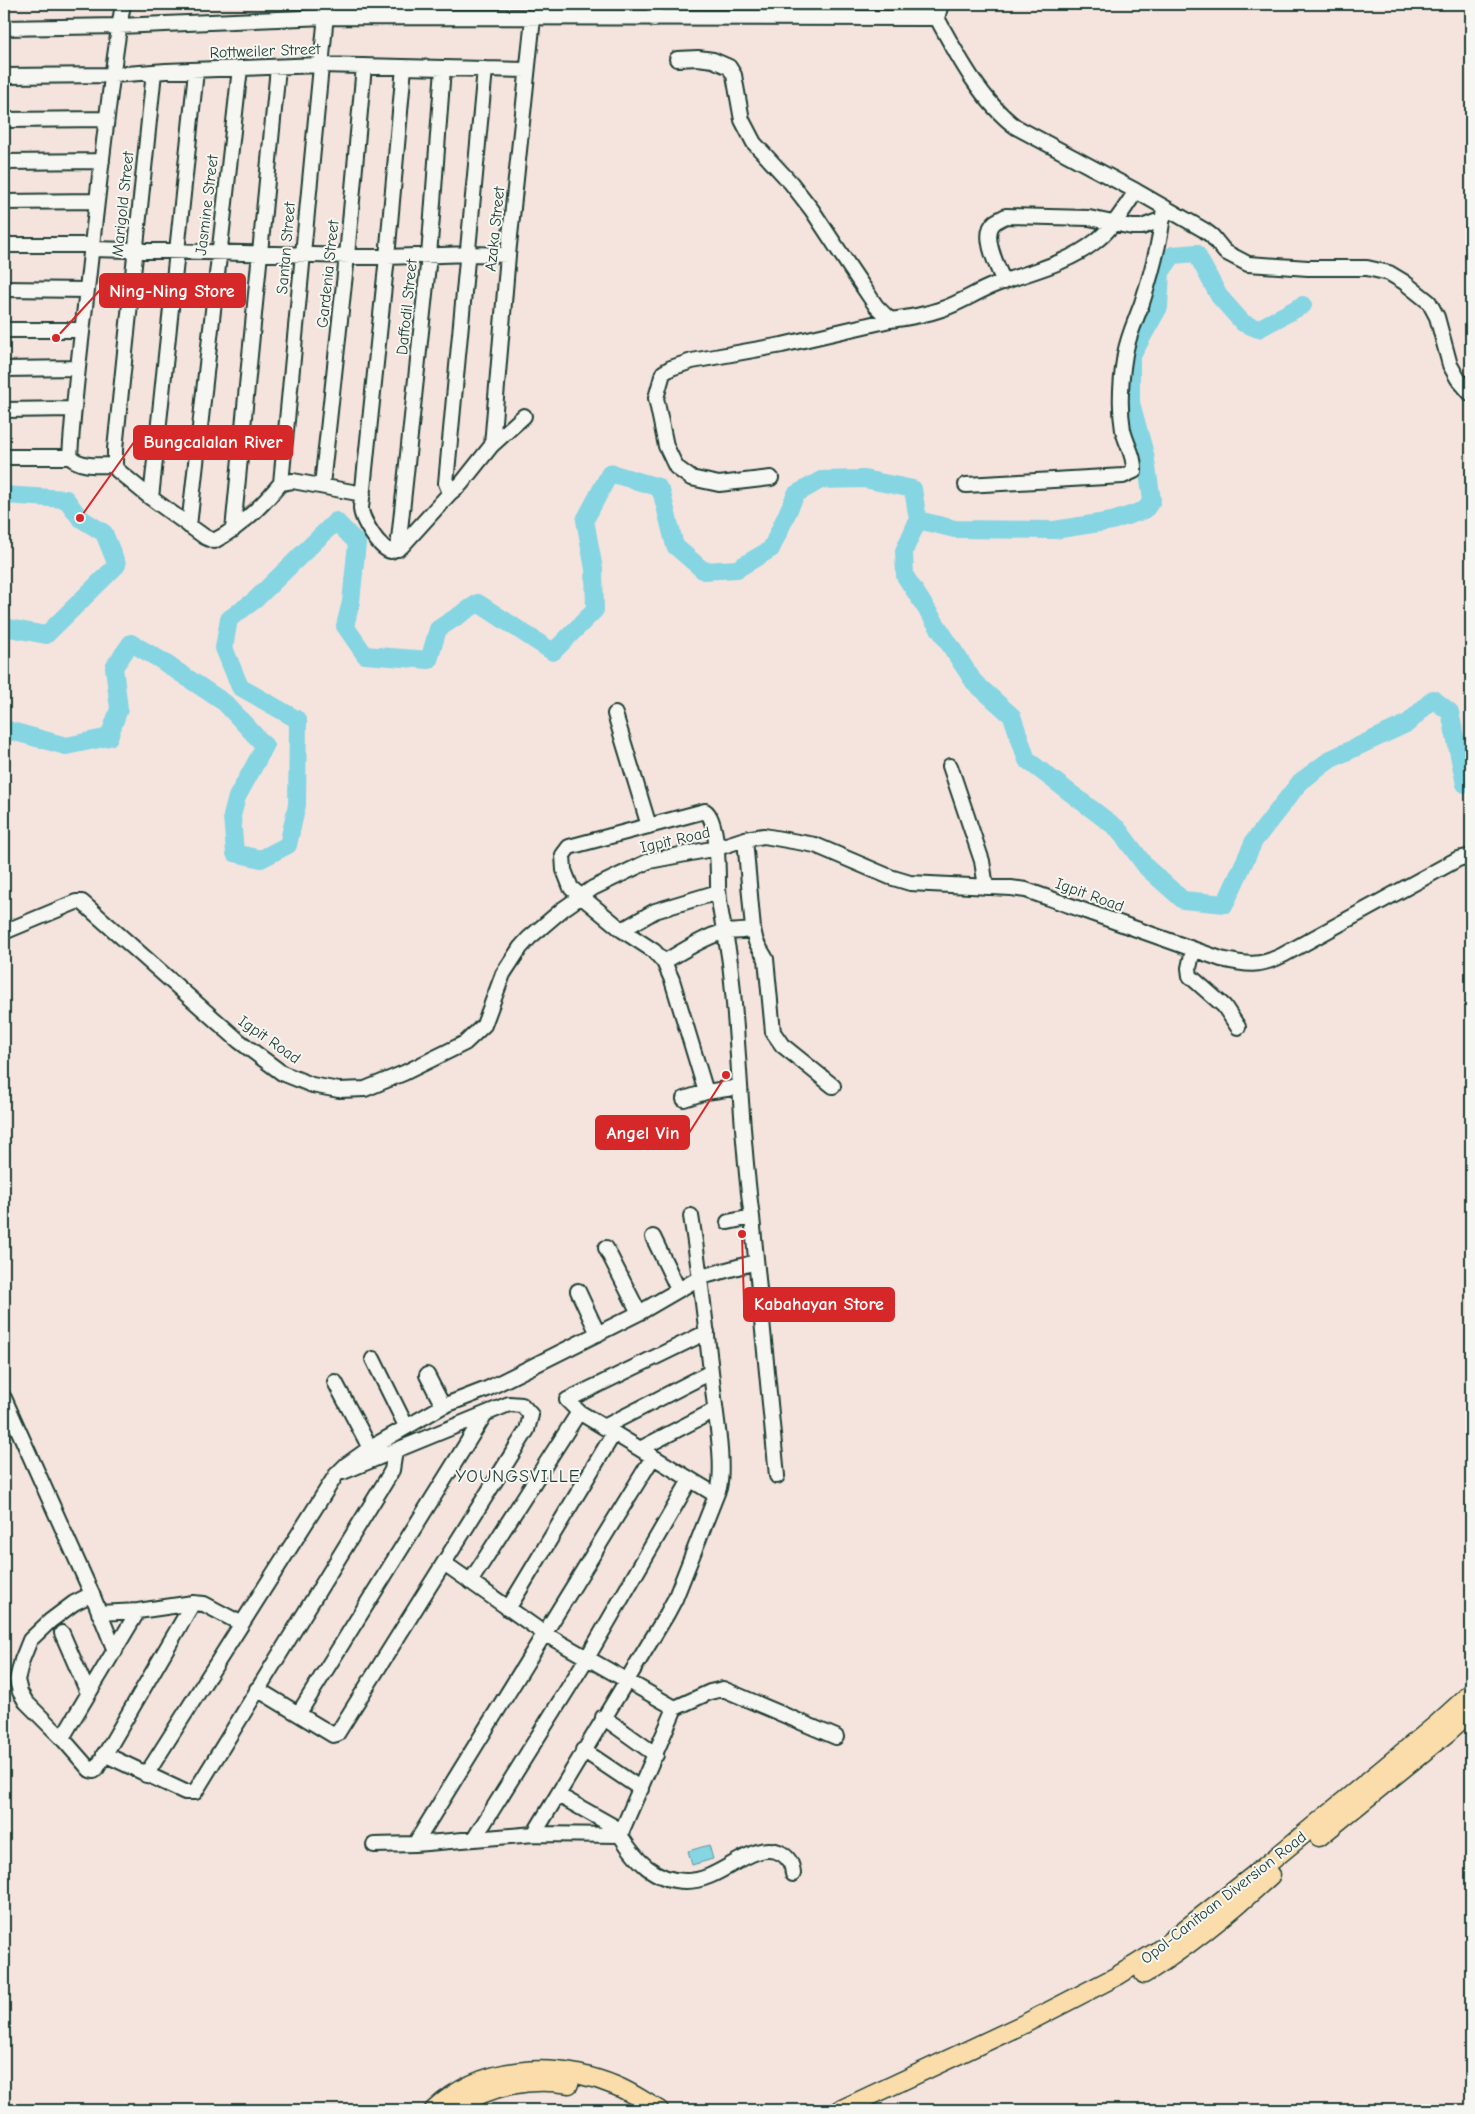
<svg xmlns="http://www.w3.org/2000/svg" width="1475" height="2114" font-family="'Comic Neue',sans-serif">
<style>
.water{fill:#86d5e3;stroke:#5d989d}
.lines{fill:none;stroke-linecap:round;stroke-linejoin:round}
.river{stroke:#86d5e3;stroke-width:18}
.minor-casing{stroke:#1f3d34;stroke-width:18}
.major-casing{stroke:#1f3d34;stroke-width:21}
.minor{stroke:#f6f6f2;stroke-width:14}
.major{stroke:#faddab;stroke-width:18}
.labels{text-anchor:middle;stroke-width:4;stroke-linejoin:round;paint-order:stroke}
.street-label{font-size:16px;fill:#1f3d34;stroke:#f6f6f2}
.neighbourhood-label{font-size:18px;letter-spacing:1px;fill:#1f3d34;stroke:#f6f6f2}
.leader{fill:none;stroke:#d62828;stroke-width:2}
.callout-dot{fill:#d62828;stroke:#f6f6f2;stroke-width:2}
.callout{fill:#d62828;stroke:#d62828;stroke-width:2}
.callout-label{font-size:18px;text-anchor:middle;font-weight:bold;fill:#fff}
</style>
<rect width="100%" height="100%" fill="#f5e4dd"/>
<filter id="ink" filterUnits="userSpaceOnUse"><feTurbulence type="fractalNoise" baseFrequency=".02" numOctaves="2"/><feDisplacementMap in="SourceGraphic" scale="10" xChannelSelector="R" yChannelSelector="G"/><feConvolveMatrix kernelMatrix="1 2 1 2 8 2 1 2 1" color-interpolation-filters="sRGB"/></filter>
<g filter="url(#ink)">
<path class="water" d="M709,1845L713,1859L692,1865L688,1851Z"/>
<g class="lines">
<path class="river" d="M4,495L66,499L80,518L104,533L117,565L46,635L4,627
M918,520L955,529L1054,530L1112,521L1145,510L1152,500L1145,454L1131,403V357L1159,307L1161,272L1173,255L1196,253L1219,296L1243,323L1258,329L1303,305
M4,729L66,746L109,737L119,709L114,667L131,643L159,659L225,703L265,746L237,797L232,816L235,853L261,859L288,845L297,805L298,720L240,687L224,648L229,619L255,600L336,521L357,543L351,602L345,626L365,655L429,660L438,629L478,603L553,652L595,610L594,569L585,520L610,473L658,487L662,494L675,546L704,571L737,569L771,549L796,494L821,480L864,479L913,489L918,520L904,551L905,576L974,682L1012,716L1027,760L1118,829L1147,868L1183,900L1225,904L1254,841L1300,782L1331,759L1408,723L1433,699L1450,712L1465,784H1471"/>
<defs>
<path id="minor" d="M941,4L937,18C957,55 982,102 1016,127L1136,191L1204,230L1212,236L1225,252L1248,264L1308,268H1367L1389,273L1404,282L1429,302L1437,317L1450,365L1458,379L1471,394
M654,19L655,4
M4,28L119,26L325,17L937,18
M677,59L698,58L713,60L729,67L734,75L742,120L754,143L791,183L812,210L851,269L876,306L890,320C907,318 925,315 942,309C960,303 976,292 994,285C1028,272 1066,265 1096,241C1113,228 1124,209 1136,191
M404,67L387,257L361,508C361,519 380,550 391,551L402,546L450,493L461,484L492,445L524,416
M154,72L115,449V465L117,470L151,498L205,537L214,541C241,527 262,506 281,483L293,481L363,494
M4,76L113,75L166,71L320,65L527,70
M4,120L106,119
M4,162L102,161
M4,202L97,201
M4,245H92
M92,249L387,257L469,254L508,255
M1004,282C998,268 980,234 995,222C998,220 1002,218 1006,216L1089,218L1132,227H1142L1163,219
M4,289L87,290
M4,330H81
M4,369L77,368
M4,410L73,409
M492,445L508,255L533,18
M4,457H70C82,468 99,465 115,465
M70,457C74,389 84,321 91,253C101,170 109,86 123,4
M771,478L719,484L691,478L676,467L666,446L656,398L663,373L671,368L692,361L782,345L890,320
M281,483L327,4
M322,485L347,256L364,66
M966,485L1123,476L1134,471C1135,456 1126,444 1123,430C1119,406 1121,378 1125,354C1128,336 1136,320 1142,303C1152,272 1161,240 1164,207
M450,493L446,483L485,69
M151,498L196,71
M189,526L240,68
M233,530L278,68
M398,549L429,256L443,68
M615,714L649,826
M950,766L982,861L986,887
M753,929L756,942L766,959L773,1032L782,1045L833,1086
M622,930L655,911L718,892
M4,932L76,902H82L239,1041L282,1073L312,1085L339,1090L365,1089L404,1073L465,1043L484,1025L503,974L520,948L529,938L563,909L593,888L649,861L717,848L745,839L764,836L815,845L890,877L910,883L1011,888L1026,890L1221,959C1247,965 1259,967 1283,955L1458,859L1471,856
M1193,950L1189,968L1190,976L1224,1006L1238,1027
M664,962C679,953 709,934 725,932C735,931 743,932 753,929L745,839
M706,1092L672,980L664,962L654,951L622,930L571,888L564,870L563,855L569,847L705,811C718,819 718,869 718,884C718,911 727,937 730,963C740,1047 740,1133 752,1217L777,1476
M684,1099L706,1092L740,1087
M728,1222L752,1217
M653,1237L678,1289
M606,1248L639,1313
M578,1291L598,1334
M707,1332L567,1400L579,1412L716,1495
M373,1359L406,1426
M427,1375L443,1406
M335,1382L370,1448
M4,1398L92,1594L115,1651
M604,1427L711,1372
M640,1449L715,1410
M470,1582L579,1412
M92,1594L74,1603L50,1621L30,1640L22,1660L17,1680L20,1692L26,1702L62,1738L90,1770L94,1771L97,1768L193,1603
M508,1609L614,1433
M99,1613L138,1611L193,1603L204,1604L240,1623
M62,1633L88,1693
M257,1689L333,1735L337,1734L527,1430L531,1415L522,1405L509,1404L343,1472
M675,1708L710,1692L723,1689L836,1737
M299,1713L485,1414
M603,1717L656,1755
M62,1738L138,1611
M583,1750L641,1789
M104,1754L185,1792H195L387,1479L392,1470L395,1451
M146,1775L336,1475L346,1465L370,1448L443,1406L487,1389L639,1313L701,1277L756,1262
M558,1795L622,1831
M534,1834L667,1614L675,1599L719,1488C724,1464 717,1423 714,1398C707,1337 701,1277 691,1216
M620,1835C636,1860 654,1881 686,1881C713,1881 733,1860 757,1852C776,1846 792,1855 793,1874
M474,1839L587,1658L690,1480
M415,1844L653,1457
M374,1845L415,1844L534,1834L620,1835L675,1708L545,1634L444,1563"/>
<path id="major" d="M1319,1837L1447,1733L1471,1711
M1144,1974C1190,1946 1231,1912 1271,1875
M457,2107C490,2086 530,2077 569,2084
M434,2110C483,2064 555,2061 616,2086C631,2092 645,2102 659,2110
M840,2110L1026,2023L1117,1976L1156,1952L1264,1867L1437,1724L1471,1693"/>
</defs>
<use href="#minor" class="minor-casing"/>
<use href="#major" class="major-casing"/>
<use href="#minor" class="minor"/>
<use href="#major" class="major"/>
</g>
</g>
<g class="labels">
<g class="street-label">
<text transform="translate(265 50) rotate(-2)" y="6">Rottweiler Street</text>
<text transform="translate(122 204) rotate(-84)" y="6">Marigold Street</text>
<text transform="translate(206 205) rotate(-83)" y="6">Jasmine Street</text>
<text transform="translate(494 229) rotate(-84)" y="6">Azaka Street</text>
<text transform="translate(285 248) rotate(-85)" y="6">Santan Street</text>
<text transform="translate(327 274) rotate(-84)" y="6">Gardenia Street</text>
<text transform="translate(406 307) rotate(-84)" y="6">Daffodil Street</text>
<text transform="translate(675 839) rotate(-13)" y="6">Igpit Road</text>
<text transform="translate(1090 894) rotate(20)" y="6">Igpit Road</text>
<text transform="translate(270 1039) rotate(35)" y="6">Igpit Road</text>
<text transform="translate(1223 1897) rotate(-38)" y="6">Opol-Canitoan Diversion Road</text>
</g>
<g class="neighbourhood-label">
<text x="518" y="1482">YOUNGSVILLE</text>
</g>
</g>
<path class="leader" d="M56 338L100 290M80 518L134 442M726 1075L689 1133M742 1234L744 1304"/>
<g class="callout-dot">
<circle cx="56" cy="338" r="5"/>
<circle cx="80" cy="518" r="5"/>
<circle cx="726" cy="1075" r="5"/>
<circle cx="742" cy="1234" r="5"/>
</g>
<g class="callout">
<rect x="100" y="274" width="145" height="33" rx="5"/>
<rect x="134" y="426" width="158" height="33" rx="5"/>
<rect x="596" y="1116" width="93" height="33" rx="5"/>
<rect x="744" y="1288" width="150" height="33" rx="5"/>
</g>
<g class="callout-label">
<text x="172" y="297">Ning-Ning Store</text>
<text x="213" y="448">Bungcalalan River</text>
<text x="643" y="1139">Angel Vin</text>
<text x="819" y="1310">Kabahayan Store</text>
</g>
<rect width="1475" height="2114" fill="none" stroke="#f6f6f2" stroke-width="20"/>
<rect x="10" y="10" width="1455" height="2094" fill="none" stroke="#1f3d34" stroke-width="2" filter="url(#ink)"/>
</svg>
